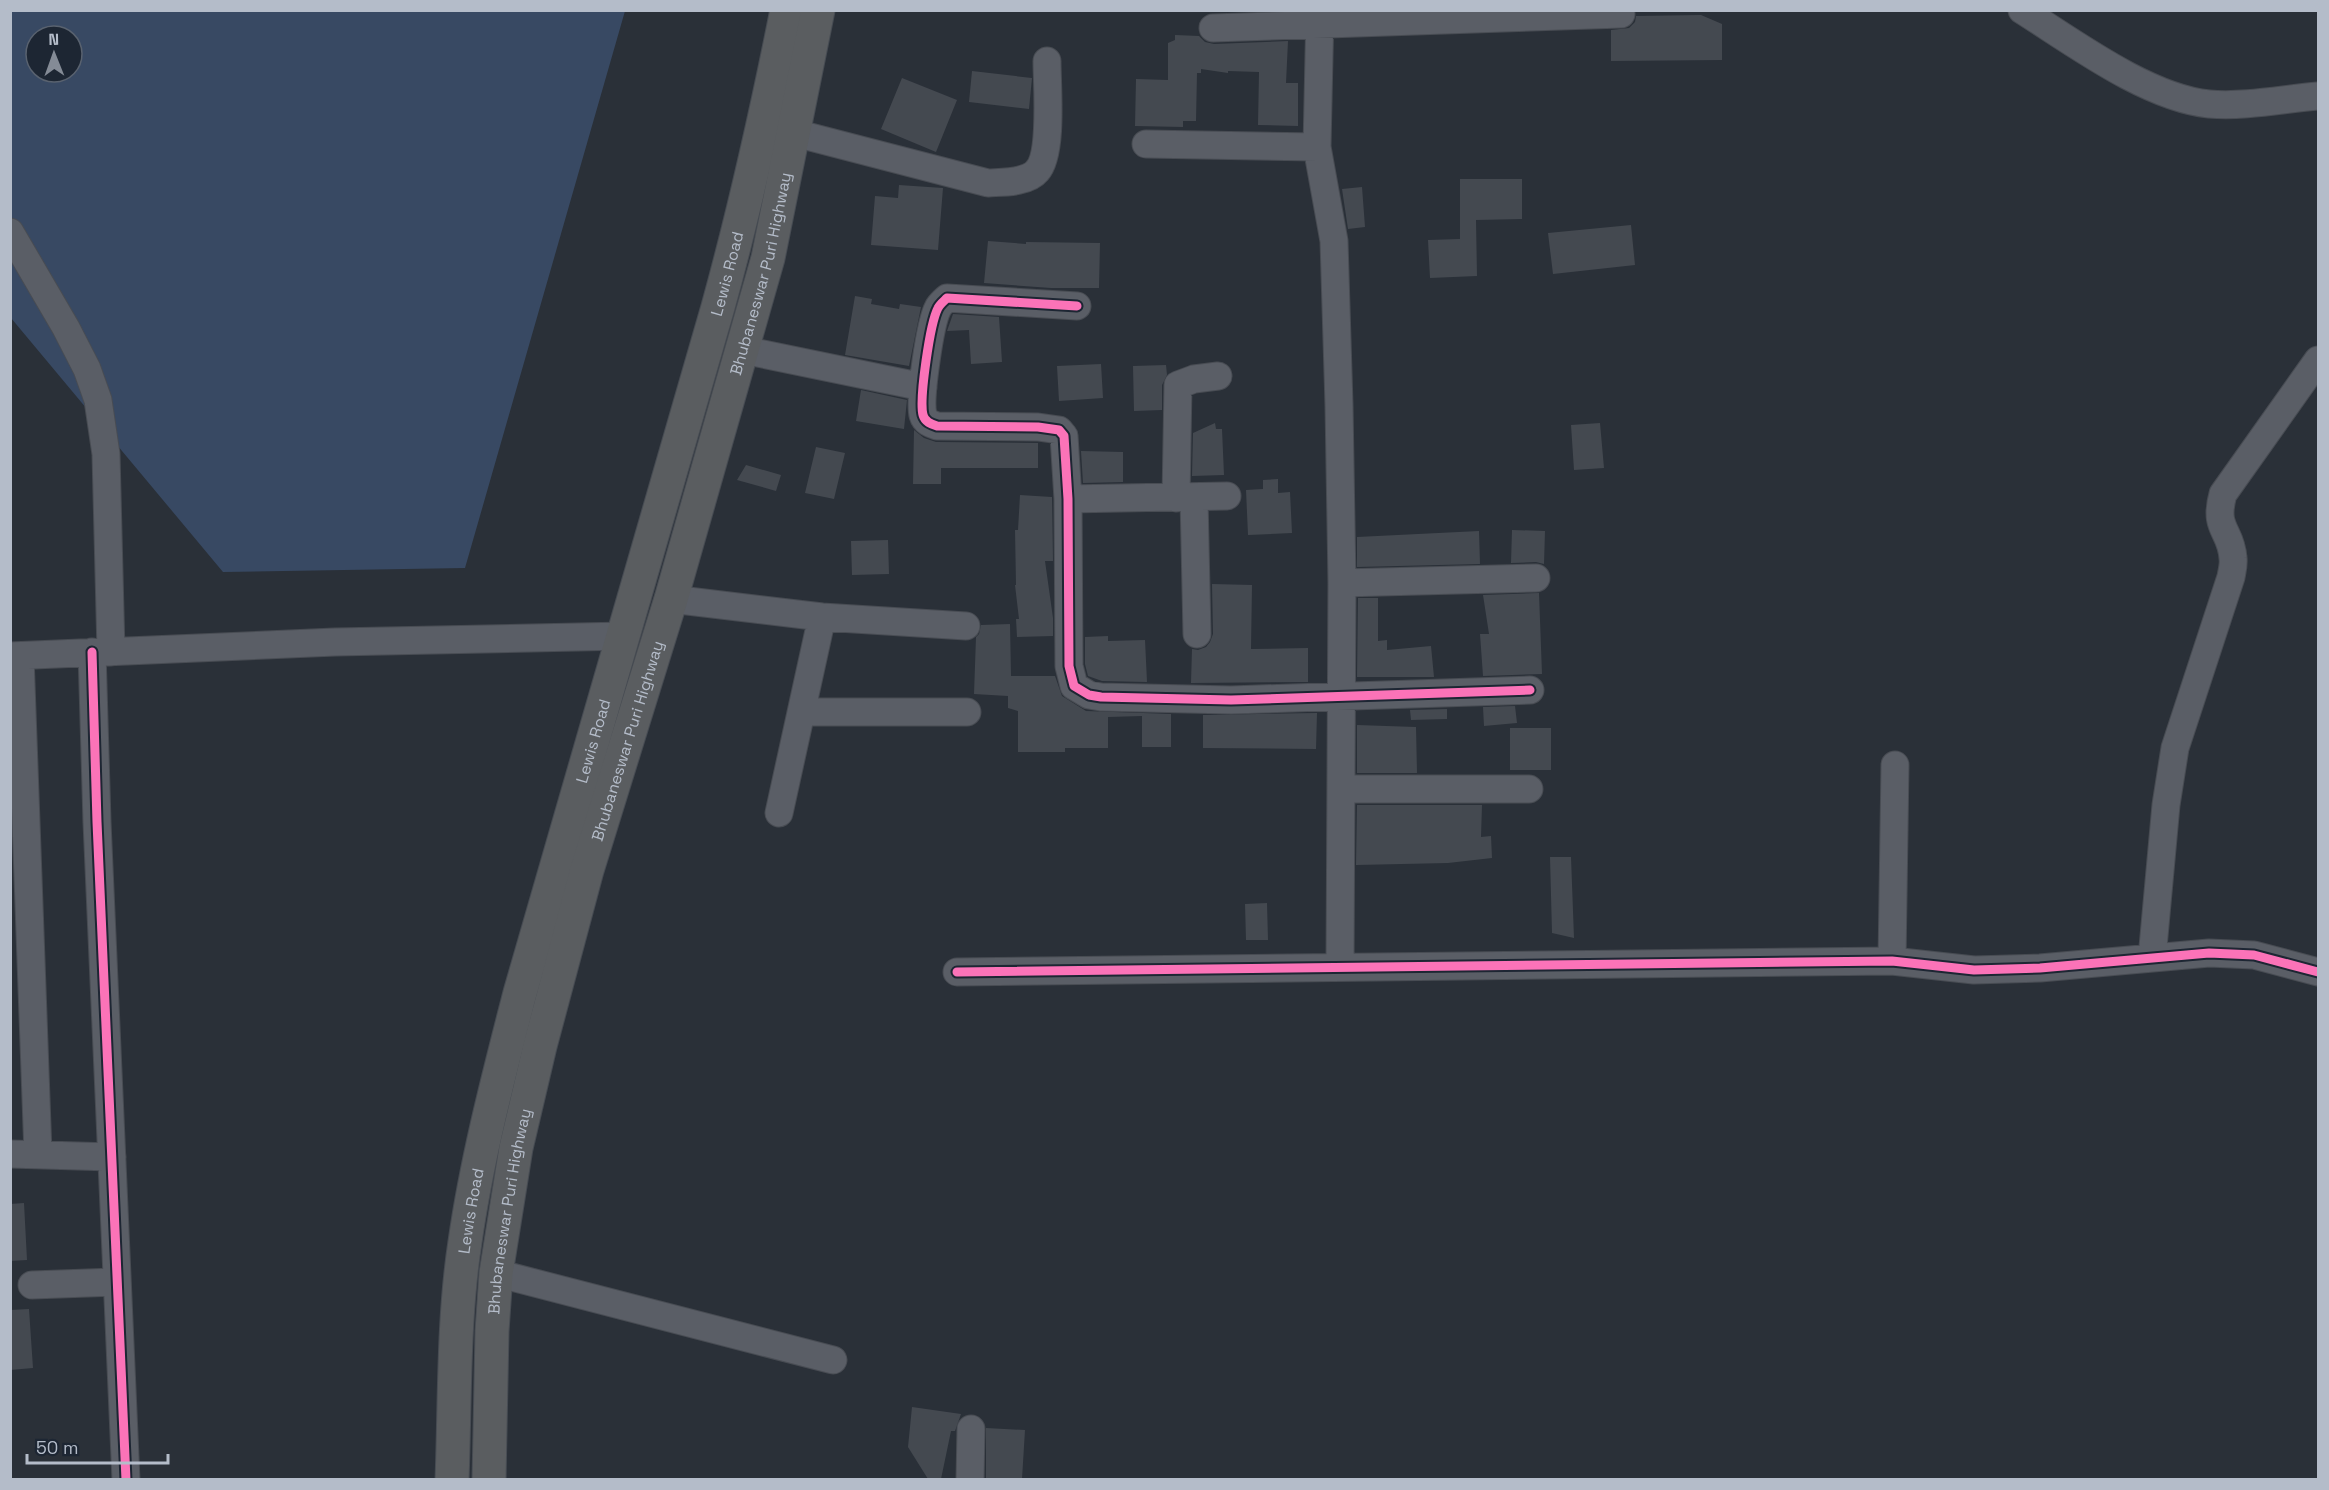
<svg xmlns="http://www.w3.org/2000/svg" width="2329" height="1490" font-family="'Space Grotesk',sans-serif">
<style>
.water{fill:#384963;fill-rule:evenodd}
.building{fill:#444950}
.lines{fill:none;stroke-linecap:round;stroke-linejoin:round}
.minor-casing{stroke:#484c53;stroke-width:29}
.highway-casing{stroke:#474c53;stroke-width:35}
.minor{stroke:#5a5e66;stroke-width:27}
.highway{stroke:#5a5d60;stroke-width:33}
.cycleway-casing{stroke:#1d2633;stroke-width:13}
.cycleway{stroke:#fb73b8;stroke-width:9}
.labels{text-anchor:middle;stroke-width:4.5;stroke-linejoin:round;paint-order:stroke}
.street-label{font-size:16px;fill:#b4bcc9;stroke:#1d2633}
</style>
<rect width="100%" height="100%" fill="#2a3038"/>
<path class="water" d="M10,11H625L465,568L223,572L11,318ZM36,36H72V72H36Z"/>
<path class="building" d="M1701,15L1722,24V60L1611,61V30L1629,28L1635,22L1636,16Z
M1175,35L1199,36L1205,42L1214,44L1288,41L1286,83H1298V126L1258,125L1259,72L1228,71V73L1201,69V73H1197L1196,121H1183V127L1135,126L1136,79L1168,80V43L1175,40Z
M972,71L1032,78L1029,109L969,102Z
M902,78L957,100L936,152L881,129Z
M1460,179H1522V219L1476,220L1477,276L1430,278L1428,240L1460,239Z
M899,185L943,188L938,250L871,245L875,196L898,198Z
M1362,187L1365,227L1348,229L1342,189Z
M1631,225L1635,265L1553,274L1548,233Z
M988,241L1026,244V242L1100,243L1099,288H1051L984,283Z
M855,296L872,299L871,304L899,309L900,304L921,307L909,366L845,355Z
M953,314L999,317L1002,362L971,364L969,330L947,331Z
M1101,364L1103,398L1059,401L1057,366Z
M1166,365L1167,375L1162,385V410L1134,411L1133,366Z
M861,390L907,400L904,429L856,421Z
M1215,423L1216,429H1222L1224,475L1192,476L1193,433Z
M1600,423L1604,468L1574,470L1571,425Z
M914,430L924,438L936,442L1038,443V468H941V484H913Z
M816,447L845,453L834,499L805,493Z
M1081,451L1123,452V482L1083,483Z
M746,465L781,475L776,491L737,480Z
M1278,479V493L1290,492L1292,533L1248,535L1246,490L1263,489V480Z
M1020,495L1052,497L1053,561H1045L1053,618V636L1017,637L1016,619H1019L1015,585H1016L1015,530H1018Z
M1512,530L1545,531L1544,564L1536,562L1511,563Z
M1479,531L1480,564L1357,567V537Z
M888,540L889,574L852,575L851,541Z
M1212,584L1252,585L1251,649L1308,648V682L1191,683L1192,649L1198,650L1206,647L1210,642L1213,634Z
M1539,593L1542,674L1483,676L1480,634H1489L1483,595Z
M1358,598H1378V641L1387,640V650L1431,646L1434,677H1357Z
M1010,624L1011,676H1055L1062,696L1086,711L1171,714V747H1142V716L1108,717V748H1065V752H1018V711L1008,708V696L974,694L976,637L979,634L981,625Z
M1108,636V641L1145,640L1147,682L1102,681L1088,676L1085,664V637Z
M1515,706L1517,723L1484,726L1483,707Z
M1447,709V719L1411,720L1410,710Z
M1317,713L1316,749L1203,748V715Z
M1357,725L1416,727L1417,773H1357Z
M1510,728H1551V770H1510Z
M1357,805H1482L1481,837L1491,836L1492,858L1448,863L1356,865Z
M1550,857H1571L1574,938L1552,933Z
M1267,903L1268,940H1246L1245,904Z
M24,1203L27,1260L10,1261V1204Z
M29,1309L33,1368L10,1370V1310Z
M912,1407L961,1414L955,1431H951L941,1479H928L908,1447Z
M986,1428L1025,1430L1022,1479H986Z"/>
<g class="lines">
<defs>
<path id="minor" d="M1320,10L1317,147L1334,241L1339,405L1342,583L1340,967
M2022,10C2074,43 2148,98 2209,104C2245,107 2283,99 2318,96
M1213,28L1621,14
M795,133L988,183C1002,182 1027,183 1037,171C1053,154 1047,86 1047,61
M1146,144L1317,147
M10,232L66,328L87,369L98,400L106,454L111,652
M1077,306L947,298C944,301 940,304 938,308C930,323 919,399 923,415C925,422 931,424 937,426L1038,427L1059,430L1064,436L1068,499L1069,666L1074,686L1089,695L1101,697L1231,700L1530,690
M743,350L923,387
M1176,498L1178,385L1194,379L1218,376
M1194,498L1197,634
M1068,499L1227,496
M1342,583L1536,578
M671,599L822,617L966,626
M92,652L97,822L126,1480
M10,656L335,642L625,636
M20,656L38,1154
M802,712H967
M1342,789H1529
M779,813L822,617
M2152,958L2166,805L2175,748L2231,577C2232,571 2234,564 2233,558C2231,529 2213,530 2223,494L2318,360
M1892,961L1895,765
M957,972L1892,961L1974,970L2040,968L2209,953L2254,955L2318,972
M10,1154L112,1157
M496,1273L833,1360
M32,1285L116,1282
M970,1480L971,1429"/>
<g id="highway">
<path id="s1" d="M452,1480C455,1401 453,1320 465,1242C477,1158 499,1075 520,993L718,307C745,209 767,110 787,10"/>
<path id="s2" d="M489,1480L492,1331L496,1273L516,1148L540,1046L587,870L671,599L768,258L818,10"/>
</g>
</defs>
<use href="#minor" class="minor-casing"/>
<use href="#highway" class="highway-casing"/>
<use href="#minor" class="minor"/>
<use href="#highway" class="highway"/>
<defs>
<path id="cycleway" d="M1077,306L947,298C944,301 940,304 938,308C930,323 919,399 923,415C925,422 931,424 937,426L1038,427L1059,430L1064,436L1068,499L1069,666L1074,686L1089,695L1101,697L1231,700L1530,690
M92,652L97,822L126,1480
M957,972L1892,961L1974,970L2040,968L2209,953L2254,955L2318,972"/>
</defs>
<use href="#cycleway" class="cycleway-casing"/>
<use href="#cycleway" class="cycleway"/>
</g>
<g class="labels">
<g class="street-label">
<text dy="6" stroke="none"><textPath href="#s1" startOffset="1242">Lewis Road</textPath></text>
<text dy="6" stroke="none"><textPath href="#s2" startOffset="1242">Bhubaneswar Puri Highway</textPath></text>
<text dy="6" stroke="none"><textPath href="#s1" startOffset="756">Lewis Road</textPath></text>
<text dy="6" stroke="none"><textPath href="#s2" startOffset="756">Bhubaneswar Puri Highway</textPath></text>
<text dy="6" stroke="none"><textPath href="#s1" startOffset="270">Lewis Road</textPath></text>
<text dy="6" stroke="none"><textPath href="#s2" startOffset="270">Bhubaneswar Puri Highway</textPath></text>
</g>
</g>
<rect width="2329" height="1490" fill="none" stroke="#b4bcc9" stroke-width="24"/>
<g transform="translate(54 54) rotate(359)"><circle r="28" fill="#1d2633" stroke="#59626f" stroke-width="1.5"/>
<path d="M0-4.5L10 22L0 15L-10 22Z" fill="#848b96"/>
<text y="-9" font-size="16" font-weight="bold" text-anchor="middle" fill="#b4bcc9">N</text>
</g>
<path d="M27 1454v9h141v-9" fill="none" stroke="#b4bcc9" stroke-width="3"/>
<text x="36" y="1454" font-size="18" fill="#b4bcc9" stroke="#1d2633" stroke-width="4.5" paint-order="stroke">50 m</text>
</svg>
